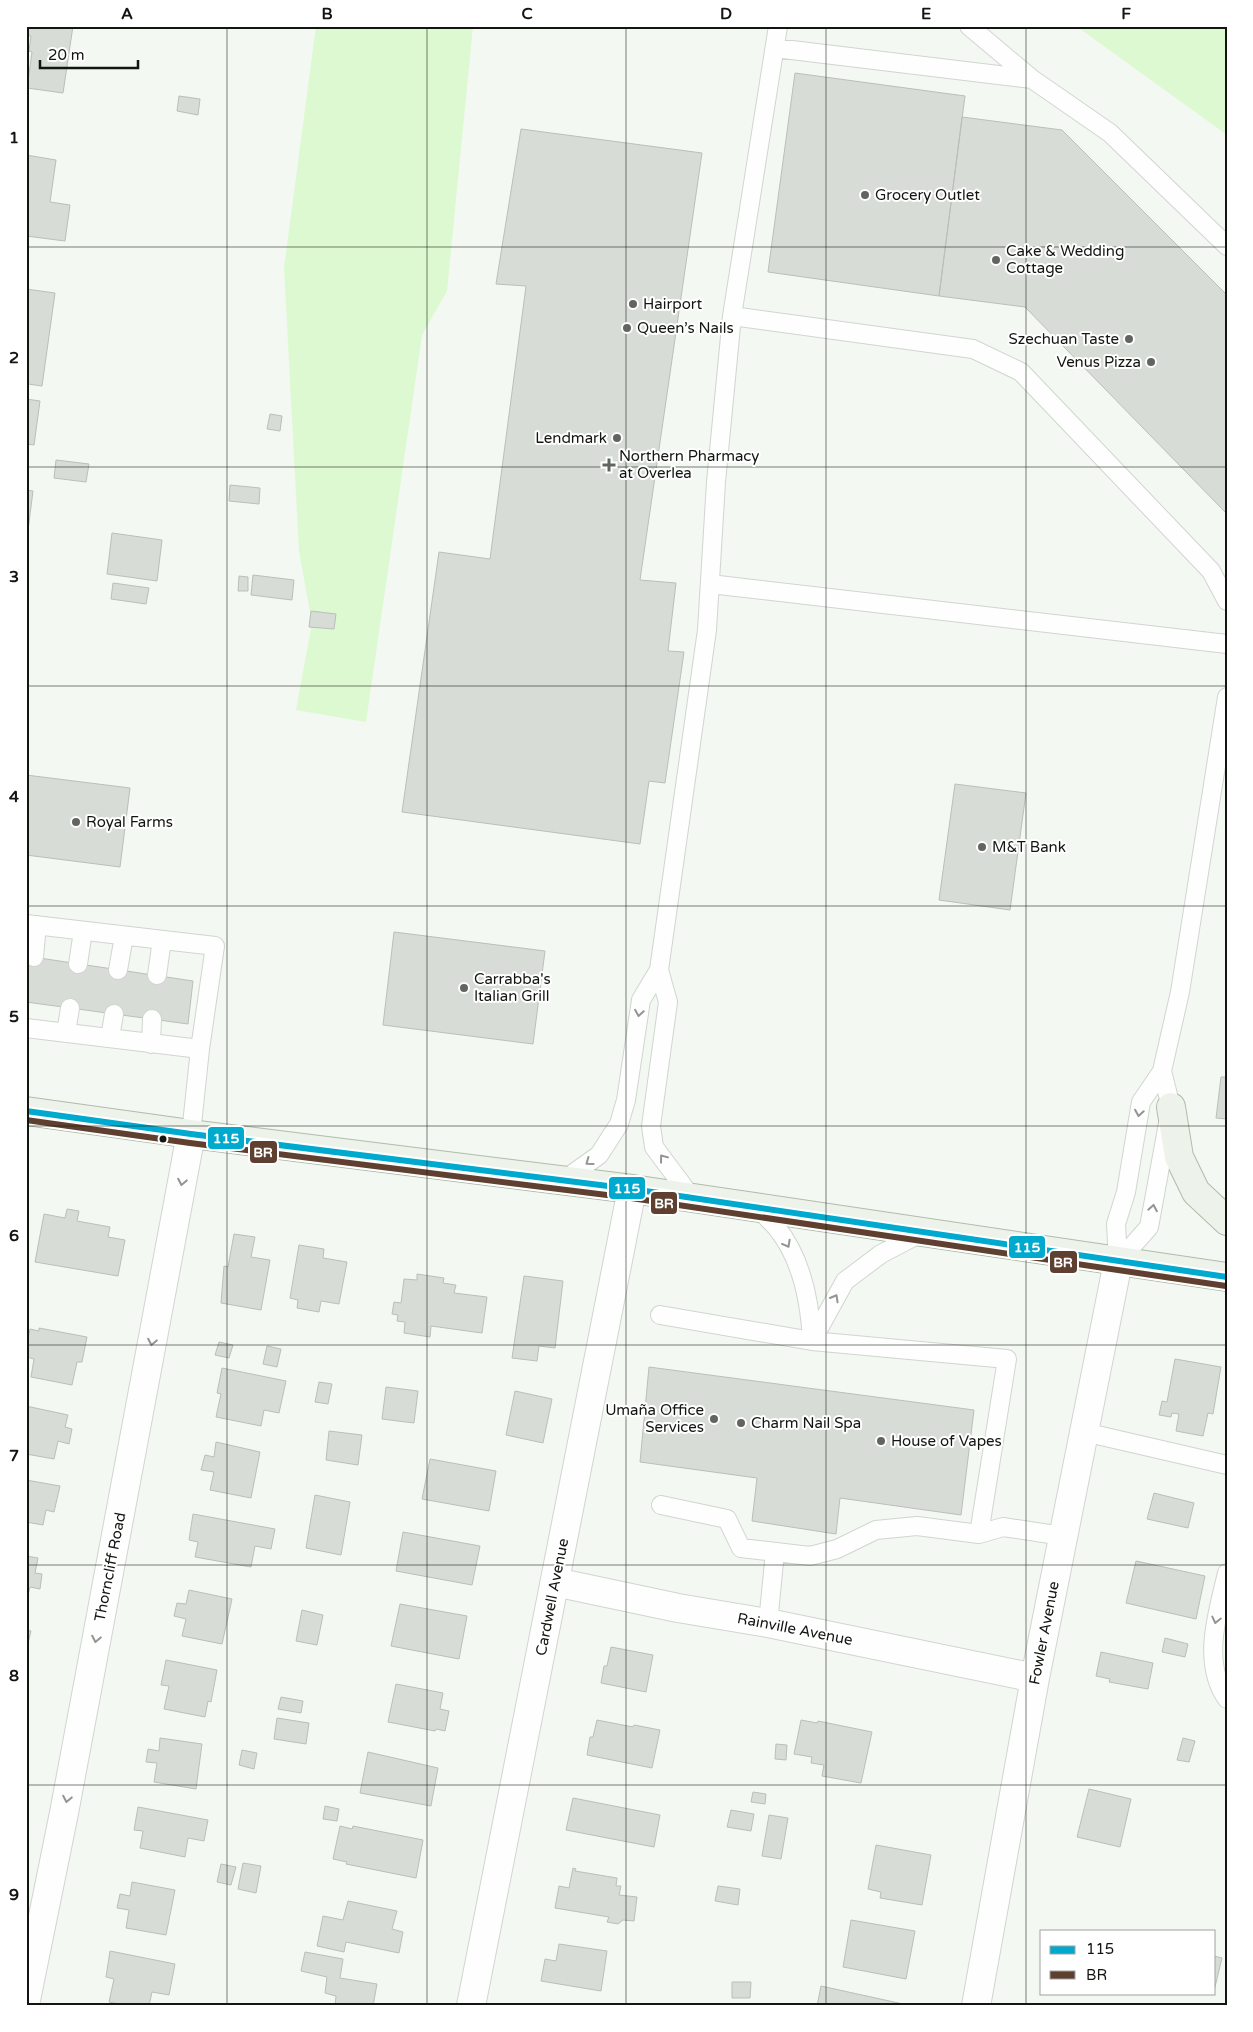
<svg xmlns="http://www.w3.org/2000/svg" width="1253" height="2032" font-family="'Varela Round',sans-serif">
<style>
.green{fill:#ddf9d1}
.building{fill:#d8dcd7;stroke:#bbbfb9}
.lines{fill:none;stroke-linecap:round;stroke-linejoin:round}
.lane-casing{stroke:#d1d5d0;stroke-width:20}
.street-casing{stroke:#d1d5d0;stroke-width:30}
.primary-casing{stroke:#b0bcaa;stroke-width:30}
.lane{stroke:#fdfefd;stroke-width:18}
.street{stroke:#fdfefd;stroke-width:28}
.primary{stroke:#edf3ea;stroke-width:28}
.bus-1-casing{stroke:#fff;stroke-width:10}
.bus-2-casing{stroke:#fff;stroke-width:10}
.bus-1{stroke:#00a9ce;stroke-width:6}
.bus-2{stroke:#5f4030;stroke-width:6}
.oneway{stroke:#939592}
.grid{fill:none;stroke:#121510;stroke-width:1;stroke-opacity:0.55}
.poi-dot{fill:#61645f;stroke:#fff;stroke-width:2}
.bus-dot{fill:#121510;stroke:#fff;stroke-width:2}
.labels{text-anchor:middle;stroke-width:4;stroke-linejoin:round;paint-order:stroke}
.poi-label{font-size:15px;fill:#121510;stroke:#fff;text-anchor:start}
.street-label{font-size:15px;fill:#121510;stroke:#fff}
.line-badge{stroke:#fff;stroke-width:2}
.badge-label{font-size:14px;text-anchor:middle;font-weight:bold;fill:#fff}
.neatline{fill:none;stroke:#121510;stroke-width:2}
.grid-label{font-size:16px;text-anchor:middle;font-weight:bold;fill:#121510}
</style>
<rect width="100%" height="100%" fill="#f3f8f2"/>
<path class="green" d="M316,26H473L447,291L422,335L366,722L296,710L312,623L299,551L284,268Z
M1076,26H1227V135Z"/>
<path class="building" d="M26,26H73L63,93L27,88L32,52L29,51L31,36L26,35Z
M795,73L965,96L939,296L768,272Z
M179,96L200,99L198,115L177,111Z
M962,117L1062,130L1227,295V514L1025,307L939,296Z
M521,129L702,153L640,580L676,583L668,651L684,652L665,783L649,781L640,844L402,812L439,552L490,559L526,286L496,284Z
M26,155L56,160L50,202L70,205L65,241L26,236Z
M26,289L55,293L42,386L28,384L26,399Z
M26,399L40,401L34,445L26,444Z
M270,414L282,416L280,431L267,429Z
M56,460L89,464L86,482L54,478Z
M230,485L260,488L259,504L229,501Z
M26,490L33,491L26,546Z
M112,533L162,540L157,581L107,574Z
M253,575L294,580L292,600L251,595Z
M239,576L248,577V591H238Z
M113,583L149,588L146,604L111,599Z
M311,611L336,614L334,629L309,627Z
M26,775L130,788L120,867L26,855Z
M955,784L1026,793L1010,910L939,900Z
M394,932L545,951L533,1044L383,1025Z
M26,956L193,981L188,1024L26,1002Z
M1221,1077H1227V1119L1216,1118Z
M67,1209L79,1211L77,1221L110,1227L108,1237L125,1240L118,1276L35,1262L44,1214L65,1218Z
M234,1234L255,1237L251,1257L270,1260L261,1310L221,1303L224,1266L228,1267Z
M299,1245L324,1249L323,1258L347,1262L339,1304L321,1301L319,1312L297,1308L298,1300L290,1298Z
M417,1274L444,1278L443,1283L456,1285L454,1293L487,1297L482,1333L431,1326L430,1337L404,1333L405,1322L397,1321L398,1315L392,1314L394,1302L401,1303L404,1279L417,1280Z
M524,1276L563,1281L555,1348L539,1346L537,1361L512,1358Z
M39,1328L87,1337L82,1362H77L72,1385L31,1377L34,1359L26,1357V1348L30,1329L39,1331Z
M219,1342L233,1345L229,1358L215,1355Z
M267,1346L281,1349L277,1367L263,1364Z
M1175,1359L1221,1367L1213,1414L1208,1413L1203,1436L1176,1431L1179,1414L1172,1413L1171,1417L1159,1415L1162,1401L1167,1402Z
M649,1367L974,1410L961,1515L840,1498L836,1534L752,1521L757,1478L640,1462Z
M222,1368L286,1381L279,1413L264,1410L261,1426L216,1417L221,1394L217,1393Z
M319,1382L332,1384L328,1404L315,1402Z
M386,1387L418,1391L414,1423L382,1419Z
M515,1391L552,1399L543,1443L506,1435Z
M26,1406L68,1415L65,1427L72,1429L69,1444L58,1441L54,1459L26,1454Z
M329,1431L362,1435L358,1465L326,1460Z
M216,1442L260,1452L251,1498L210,1490L214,1472L201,1470L205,1455L214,1457Z
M430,1459L496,1471L489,1511L422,1499Z
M26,1480L60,1486L54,1512L46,1510L43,1525L26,1522Z
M1154,1493L1194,1503L1188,1528L1147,1519Z
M315,1495L350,1502L341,1555L306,1548Z
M193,1514L275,1529L271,1549L255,1546L251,1567L195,1557L198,1542L189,1540Z
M403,1532L480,1546L472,1585L396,1571Z
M26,1556L38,1558L35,1573L42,1574L40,1589L30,1587L26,1604Z
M1136,1561L1205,1576L1196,1619L1126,1603Z
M189,1590L232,1599L222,1644L182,1636L186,1619L174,1616L177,1603L186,1604Z
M400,1604L467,1616L459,1659L391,1646Z
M302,1610L323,1615L317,1645L296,1641Z
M26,1630L31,1631L26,1652Z
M1165,1638L1188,1644L1185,1657L1162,1652Z
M611,1647L653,1655L646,1692L601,1683L604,1666H607Z
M1101,1652L1153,1663L1148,1689L1109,1682L1110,1679L1096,1676Z
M166,1660L217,1670L211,1702L208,1701L205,1717L164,1709L169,1686L161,1685Z
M396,1684L443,1693L440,1709L449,1711L445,1731L436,1729L435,1731L388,1722Z
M281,1697L303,1701L301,1713L278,1709Z
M277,1718L309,1723L306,1744L274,1739Z
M597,1720L633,1727L634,1725L660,1730L652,1768L587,1755L590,1737H593Z
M801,1720L817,1723L818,1721L872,1732L861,1783L822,1776L824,1765L811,1763L812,1757L794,1754Z
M160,1738L202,1744L196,1789L154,1782L157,1763L146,1762L148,1749L159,1751Z
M1183,1738L1195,1741L1189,1762L1177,1760Z
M776,1744L787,1745L786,1760L775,1759Z
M242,1750L257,1753L254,1769L239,1765Z
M368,1752L438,1768L431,1806L360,1793Z
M1089,1789L1131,1799L1120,1847L1077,1837Z
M753,1792L766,1794L765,1804L751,1802Z
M573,1798L660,1815L654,1847L566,1830Z
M325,1806L339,1809L337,1821L323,1819Z
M138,1807L208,1820L204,1841L188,1838L185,1857L140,1848L143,1831L134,1830Z
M731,1810L754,1814L751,1831L727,1827Z
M769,1815L788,1818L781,1859L762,1856Z
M340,1826L352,1829L353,1826L423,1840L416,1878L346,1864L347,1862L333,1859Z
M876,1845L931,1855L922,1905L880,1898L881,1892L868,1889Z
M243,1863L261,1866L256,1893L238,1889Z
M221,1864L236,1867L231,1885L217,1882Z
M573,1868L576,1869L575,1871L617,1878L616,1886H621L619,1895L637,1897L634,1921L623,1920L618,1924L607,1922L609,1917L555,1908L559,1886L569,1888Z
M132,1882L175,1890L166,1935L126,1928L129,1910L117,1908L120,1894L130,1896Z
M718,1886L740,1889L738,1905L715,1901Z
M348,1901L397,1911L392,1929L403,1932L399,1953L346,1942L344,1952L317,1946L323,1916L343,1920Z
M851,1920L915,1931L906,1979L843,1967Z
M559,1944L607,1951L601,1991L541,1981L545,1959L556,1961Z
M110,1951L175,1964L169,1995L152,1992L149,2006H130L109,2002L114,1979L106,1977Z
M305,1952L343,1959L340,1978L377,1984L373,2006H335L336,1996L325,1993L327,1977L301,1971Z
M1214,1956L1222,1958L1214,1991Z
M732,1982H751L750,1998H732Z
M821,1986L903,2004L902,2006H817Z"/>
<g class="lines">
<defs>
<path id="lane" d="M969,26L1032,79
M775,48L1032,79L1110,133L1227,246
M732,316L778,26
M710,584L1227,644
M26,924L215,946L200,1049L191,1134
M34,957L37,925
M78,964L83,931
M118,970L124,936
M659,970L668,1002L651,1126L654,1147L692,1198
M157,975L162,940
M26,1028L200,1049
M66,1033L70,1008
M110,1038L114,1014
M151,1044L152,1019
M564,1180L599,1155L619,1124L626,1100L641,1000L659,970L707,630L716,482L732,316L973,349L1021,372L1211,571L1227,601
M756,1207C763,1214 770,1220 776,1227C801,1257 810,1302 812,1341
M1118,1262L1116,1224L1126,1192L1141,1102L1162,1071L1180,992L1227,697
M1118,1262L1149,1227L1171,1107L1162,1071
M660,1315L812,1341L1007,1359L979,1534
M812,1341L845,1281L881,1254L923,1232
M1084,1432L1227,1465
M661,1505L727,1519L741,1548L810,1556L837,1549L876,1530L917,1526L979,1534L1003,1527L1063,1536
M1227,1573C1218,1612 1201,1662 1227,1699
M768,1623L775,1552"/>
<path id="street" d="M555,1582L678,1608L768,1623L1035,1678
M26,2000L64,1813L191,1134
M471,2006L632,1189
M976,2006L1035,1678L1118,1262"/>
<path id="primary" d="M1171,1107L1179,1157L1196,1192L1227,1221
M26,1111L191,1134L632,1189L1227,1277"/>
</defs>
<use href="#lane" class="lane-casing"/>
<use href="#street" class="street-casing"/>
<use href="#primary" class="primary-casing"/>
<use href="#lane" class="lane"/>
<use href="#street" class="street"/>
<use href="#primary" class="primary"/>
<defs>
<path id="bus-1" d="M26,1111L191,1134L632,1189L1227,1277"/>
<path id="bus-2" d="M26,1120L190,1143L631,1198L1226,1286"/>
</defs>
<use href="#bus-1" class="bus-1-casing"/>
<use href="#bus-2" class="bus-2-casing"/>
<use href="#bus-1" class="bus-1"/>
<use href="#bus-2" class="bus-2"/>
</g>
<defs><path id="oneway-chevron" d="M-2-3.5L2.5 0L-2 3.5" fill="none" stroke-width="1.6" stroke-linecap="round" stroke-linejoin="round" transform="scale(1.25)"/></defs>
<g class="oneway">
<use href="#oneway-chevron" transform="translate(639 1013) rotate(99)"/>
<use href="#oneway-chevron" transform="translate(1139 1113) rotate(99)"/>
<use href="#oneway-chevron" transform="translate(663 1158) rotate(-127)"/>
<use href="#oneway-chevron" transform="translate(589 1162) rotate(144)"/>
<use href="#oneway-chevron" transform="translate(182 1182) rotate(101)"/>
<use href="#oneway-chevron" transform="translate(1153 1208) rotate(-80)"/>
<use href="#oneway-chevron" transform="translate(787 1244) rotate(61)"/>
<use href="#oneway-chevron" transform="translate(835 1298) rotate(-60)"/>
<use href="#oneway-chevron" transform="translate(152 1342) rotate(101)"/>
<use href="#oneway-chevron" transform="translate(1216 1620) rotate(103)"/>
<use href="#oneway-chevron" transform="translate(96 1639) rotate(101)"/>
<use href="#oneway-chevron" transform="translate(67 1799) rotate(101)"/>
</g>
<path class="grid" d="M227,26V2006M427,26V2006M626,26V2006M826,26V2006M1026,26V2006M26,247H1227M26,467H1227M26,686H1227M26,906H1227M26,1126H1227M26,1345H1227M26,1565H1227M26,1785H1227"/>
<g class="poi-dot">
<circle cx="865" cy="195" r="5"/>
<circle cx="996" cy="260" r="5"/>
<circle cx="633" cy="304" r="5"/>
<circle cx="627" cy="328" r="5"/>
<circle cx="1129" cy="339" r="5"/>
<circle cx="1151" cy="362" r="5"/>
<circle cx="617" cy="438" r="5"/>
<path d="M606.5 457.5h5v5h5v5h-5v5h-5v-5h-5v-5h5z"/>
<circle cx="76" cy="822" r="5"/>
<circle cx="982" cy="847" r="5"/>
<circle cx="464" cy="988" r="5"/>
<circle cx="714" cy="1419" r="5"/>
<circle cx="741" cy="1423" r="5"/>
<circle cx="881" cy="1441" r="5"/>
</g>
<circle class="bus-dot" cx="163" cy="1139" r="4.5"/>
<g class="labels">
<g class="poi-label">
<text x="875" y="200">Grocery Outlet</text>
<text x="1006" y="256">Cake &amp; Wedding<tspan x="1006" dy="17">Cottage</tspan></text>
<text x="643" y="309">Hairport</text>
<text x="637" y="333">Queen’s Nails</text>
<text x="1119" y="344" text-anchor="end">Szechuan Taste</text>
<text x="1141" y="367" text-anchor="end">Venus Pizza</text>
<text x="607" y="443" text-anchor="end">Lendmark</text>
<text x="619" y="461">Northern Pharmacy<tspan x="619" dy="17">at Overlea</tspan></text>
<text x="86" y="827">Royal Farms</text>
<text x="992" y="852">M&amp;T Bank</text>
<text x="474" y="984">Carrabba's<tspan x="474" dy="17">Italian Grill</tspan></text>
<text x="704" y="1415" text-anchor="end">Umaña Office<tspan x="704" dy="17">Services</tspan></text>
<text x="751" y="1428">Charm Nail Spa</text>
<text x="891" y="1446">House of Vapes</text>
</g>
<g class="street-label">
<text transform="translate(110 1567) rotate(-79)" y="5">Thorncliff Road</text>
<text transform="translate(552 1597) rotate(-79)" y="5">Cardwell Avenue</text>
<text transform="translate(795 1629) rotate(11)" y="5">Rainville Avenue</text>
<text transform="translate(1044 1633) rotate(-79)" y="5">Fowler Avenue</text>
</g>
</g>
<g class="line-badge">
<rect x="207" y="1126" width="38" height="24" rx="5" fill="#00a9ce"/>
<rect x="249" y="1140" width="29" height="24" rx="5" fill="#5f4030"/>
<rect x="608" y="1176" width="38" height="24" rx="5" fill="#00a9ce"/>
<rect x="650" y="1191" width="28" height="24" rx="5" fill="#5f4030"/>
<rect x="1008" y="1235" width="38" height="24" rx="5" fill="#00a9ce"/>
<rect x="1049" y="1250" width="29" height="24" rx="5" fill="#5f4030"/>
</g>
<g class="badge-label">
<text x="226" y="1143">115</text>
<text x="263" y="1157">BR</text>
<text x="627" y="1193">115</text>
<text x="664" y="1208">BR</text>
<text x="1027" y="1252">115</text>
<text x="1063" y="1267">BR</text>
</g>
<rect width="1253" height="2032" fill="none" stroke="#ffffff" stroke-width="55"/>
<rect x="1040" y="1930" width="175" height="65" fill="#ffffff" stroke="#a0a19f"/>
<rect x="1050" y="1946" width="25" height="8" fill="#00a9ce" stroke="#a0a19f"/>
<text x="1086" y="1954" font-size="15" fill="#121510">115</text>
<rect x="1050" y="1971" width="25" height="8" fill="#5f4030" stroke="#a0a19f"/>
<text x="1086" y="1980" font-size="15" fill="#121510">BR</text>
<path d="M40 60v8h98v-8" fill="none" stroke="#121510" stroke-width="2.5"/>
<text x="48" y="60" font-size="15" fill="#121510" stroke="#ffffff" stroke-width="4" paint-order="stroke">20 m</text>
<rect x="28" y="28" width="1198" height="1976" class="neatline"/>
<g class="grid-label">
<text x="127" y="19">A</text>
<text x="327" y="19">B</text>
<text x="527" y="19">C</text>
<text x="726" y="19">D</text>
<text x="926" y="19">E</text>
<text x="1126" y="19">F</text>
<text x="14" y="143">1</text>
<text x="14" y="363">2</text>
<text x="14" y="582">3</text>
<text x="14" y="802">4</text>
<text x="14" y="1022">5</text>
<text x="14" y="1241">6</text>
<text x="14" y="1461">7</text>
<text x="14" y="1681">8</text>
<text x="14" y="1900">9</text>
</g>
</svg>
